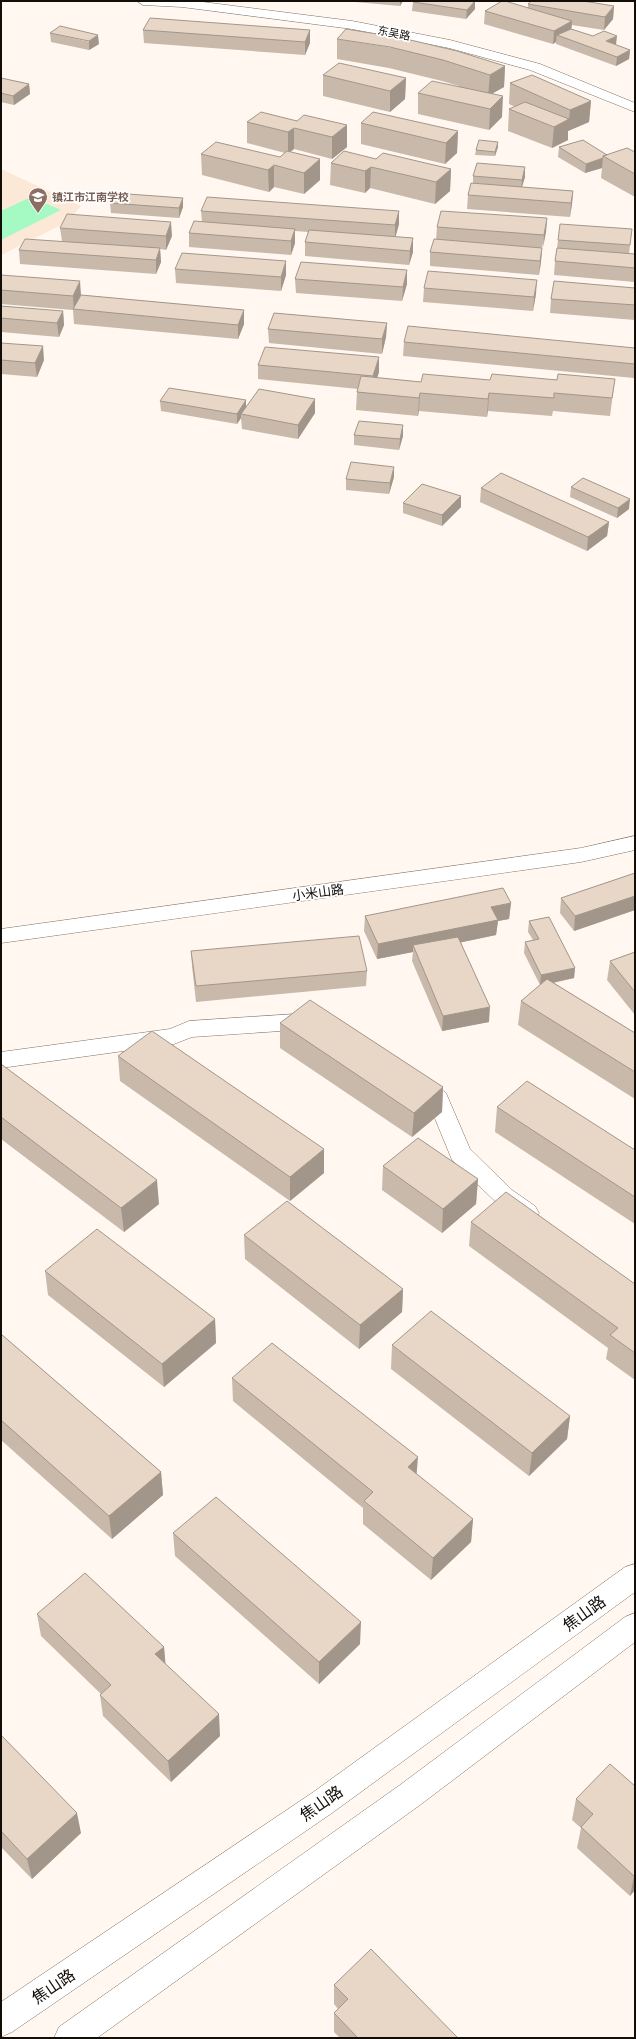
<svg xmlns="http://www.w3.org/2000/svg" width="636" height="2039" font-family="'PT Sans','Noto Sans SC',sans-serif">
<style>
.built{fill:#fce8d7}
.green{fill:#a5f9c2}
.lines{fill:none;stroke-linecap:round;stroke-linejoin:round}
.street-casing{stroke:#807061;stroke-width:1}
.secondary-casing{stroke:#807061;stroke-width:1}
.primary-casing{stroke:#807061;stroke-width:1}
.street{fill:#fff;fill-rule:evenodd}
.secondary{fill:#fff;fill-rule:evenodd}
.primary{fill:#fff;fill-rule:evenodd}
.wall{fill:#c8b9aa}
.shaded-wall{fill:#a2968b}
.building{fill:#e8d7c6;stroke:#a2968b}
.labels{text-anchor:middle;stroke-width:3.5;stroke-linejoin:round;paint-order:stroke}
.far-street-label{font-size:11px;fill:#130d08;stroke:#fff}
.far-education-label{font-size:11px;font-weight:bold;fill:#785e54;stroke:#fff;text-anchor:start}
.street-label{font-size:13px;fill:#130d08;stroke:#fff}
.near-street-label{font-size:16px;fill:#130d08;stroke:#fff}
</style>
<rect width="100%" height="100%" fill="#fff7f0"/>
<path class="built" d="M1,169L81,206L67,222L1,255Z"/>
<path class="green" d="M31,197L61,210L1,240V211Z"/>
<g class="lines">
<defs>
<path id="street" d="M311,1013L319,1015L322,1021L319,1027L311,1029L192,1037L174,1044L1,1068V1052L170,1029L189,1021Z
M422,1080L430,1082L446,1093L470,1149L512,1190L535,1206L539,1213L535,1220L527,1222L519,1220L496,1202L452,1160L429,1104L414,1094L411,1088L414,1082Z"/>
<path id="secondary" d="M635,836V850L581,862L1,943V929L581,848Z"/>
<path id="primary" d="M137,1H195L352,21L450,40L540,64L635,103V112L530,70L449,48L352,29L182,7L143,5Z
M635,1564V1592L332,1813L12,2032L1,2037V2002L312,1793L625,1567Z
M635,1613V1642L420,1805L97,2038H54L59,2027L400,1785L625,1617Z"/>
</defs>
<use href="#street" class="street-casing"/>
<use href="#secondary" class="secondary-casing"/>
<use href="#primary" class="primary-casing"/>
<use href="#street" class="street"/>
<use href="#secondary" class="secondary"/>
<use href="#primary" class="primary"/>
</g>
<path class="wall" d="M344,1H403L400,6Z
M413,2L475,9L466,19L412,11Z
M528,4L614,6L613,19L604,30L572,25L571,29L630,50L629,59L616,66L556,44V42L553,44L484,24L485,11L528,8Z
M143,30H310V43L305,55L144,43Z
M50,33L99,44L89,50L51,42Z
M337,39L505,66L504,87L493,93L502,117L489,130L418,114V93L459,86L442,81L389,68L337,59Z
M323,75L406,78L405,99L390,112L323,96Z
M1,78L29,84L30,94L14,105L1,102Z
M510,83L591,101L589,122L568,131V140L552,148L508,131L509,109L515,107L509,104Z
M297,121L347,125V147L332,159L294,149L290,152L320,159V180L304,194L274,187L269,192L202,175L201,154L280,157L285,153L247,143V122Z
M361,123L458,131L457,153L445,164L361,144Z
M498,147L495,156L475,155L476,150Z
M559,147L607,155L635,152V197L601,178L602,168L585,173L558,157Z
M376,159L451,169L450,191L435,204L370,188L365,193L330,185L331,163Z
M473,176L525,177L522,187L573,191L572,204L570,217L467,209L468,195L473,183Z
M183,198V207L179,218L111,213L110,203Z
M201,211L399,224L395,237L413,238V252L409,265L305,256V242L308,232L295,231V243L291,255L189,247V233L202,222Z
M547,218L546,232L542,248L541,262L539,275L430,266V252L436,240L437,227Z
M60,228L172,236L166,250L160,249L161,262L156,274L20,264L19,250L62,241Z
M632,229L629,254H635V282L554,275L555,261L557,249L558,240Z
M175,269L286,275L281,291L176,283Z
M1,275L81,295L244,310V324L238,339L74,324L73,310L1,304Z
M295,279L407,284L402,301L296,293Z
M424,288L536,294L533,311L423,302Z
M635,288V320L550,313L551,299Z
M1,306L63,311L64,325L59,337L1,332Z
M387,323L386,337L382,354L269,343L268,329Z
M404,342L635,348V374L634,378L403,356Z
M1,343L44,360L37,377L1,374Z
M258,365L379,372L377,378L421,382L490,380L615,379L610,416L553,411L552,416L488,411L487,417L419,411L418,416L356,410L357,392L358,389L258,379Z
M246,400V408L315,413L298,439L242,429L241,418L237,424L161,411L160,401Z
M354,435L403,436L399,450L354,445Z
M394,477L389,494L346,490V479Z
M571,487L629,509L617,518L570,497Z
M481,488L609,522L607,536L587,551L480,502Z
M461,496V507L442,526L403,513V503Z
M635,873V910L574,931L560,913L561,898Z
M511,903L509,919L498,921L496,935L461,942L489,1022L442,1031L412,961L413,952L377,959L364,931L365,916Z
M529,921L575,968L574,978L554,983L635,1033V1099L518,1025L521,1001L540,985L524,953L525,942L533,940L528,932Z
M191,951L367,971L366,986L196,1002L192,966Z
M635,952V1015L607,980L610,961Z
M280,1023L443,1087L442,1112L412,1137L280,1048Z
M118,1056L324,1173L290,1201L120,1081Z
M1,1064L159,1204L124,1232L1,1139Z
M497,1107L635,1150V1224L495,1132Z
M383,1166L478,1179L476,1204L442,1233L382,1190Z
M471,1222L635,1284V1380L606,1359L608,1348L469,1246Z
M244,1235L403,1289L402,1312L359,1349L245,1259Z
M45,1271L215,1319L216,1343L164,1387L48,1295Z
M1,1334L161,1472L163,1495L112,1539L1,1440Z
M392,1345L570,1416L567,1439L529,1476L391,1369Z
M232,1378L473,1519L471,1542L431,1580L363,1524V1508L233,1401Z
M173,1533L360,1644L319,1684L175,1556Z
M37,1614L164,1647L165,1664L220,1736L171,1782L103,1716L100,1695L101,1694L41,1636Z
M1,1735L81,1833L32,1879L1,1847Z
M635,1786V1890L630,1896L577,1848L581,1828L572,1820L576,1799Z
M334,1985L458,2038H340L334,2032V2013L338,2009L334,2004Z"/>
<path class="shaded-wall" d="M400,1H403L400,6Z
M475,1V9L466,19L467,10Z
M614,6L613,19L604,30L605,17Z
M572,21L571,33L557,35L556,42L553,44L554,31Z
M310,30V43L305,55V42Z
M98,35L99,44L89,50V41Z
M617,36L616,45L606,41Z
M630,50L629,59L616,66L617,57Z
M505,66L504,87L488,96L490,75Z
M406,78L405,99L390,112V91Z
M29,84L30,94L14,105L13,96Z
M503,96L502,117L489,130L490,109Z
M591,101L589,122L568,131V140L552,148L554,127L569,119L570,110Z
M347,125V147L332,159V137Z
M294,128V149L288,154V132Z
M458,131L457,153L445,164L446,143Z
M498,142V147L495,156V152Z
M603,158L602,168L585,173L586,164Z
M320,159V180L304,194V173Z
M274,165V187L269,192L268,170Z
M371,167L370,188L365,193V171Z
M525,167V177L521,190L522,180Z
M451,169L450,191L435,204L436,182Z
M573,191L572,204L570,217L571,203Z
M183,198V207L179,218V208Z
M399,211V224L395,239V225Z
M547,218L546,232L543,248L544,235Z
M171,222L172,236L166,250V236Z
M295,229V243L291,255V241Z
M413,238V252L409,265L410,251Z
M160,248L161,262L156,274V260Z
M542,248L541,262L539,275L540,261Z
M286,261V275L281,291V277Z
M407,270V284L402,301L403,287Z
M537,280L536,294L533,311L534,297Z
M80,281L81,295L74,310L73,296Z
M244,310V324L238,339V325Z
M63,311L64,325L59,337L57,323Z
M387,323L386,337L382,354V339Z
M43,346L44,360L37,377L35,363Z
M379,357V372L373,390V376Z
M420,393L419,411L418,416L419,398Z
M489,393L488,411L487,417L488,399Z
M315,399V413L298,439V425Z
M246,400V411L241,414V418L237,424V414Z
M403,425V436L399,450L400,439Z
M394,467V477L389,494L390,483Z
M461,496V507L442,526V515Z
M630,499L629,509L617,518L618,508Z
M609,522L607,536L587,551L588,537Z
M635,896V910L574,931L575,916Z
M511,903L509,919L498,921L496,935L416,952L413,945V952L377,959L378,944L491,907Z
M575,968L574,978L540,985L541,975Z
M490,1007L489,1022L442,1031L443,1016Z
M443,1087L442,1112L412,1137L414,1113Z
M324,1149V1173L290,1201V1177Z
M478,1179L476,1204L442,1233L443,1209Z
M157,1180L159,1204L124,1232L121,1208Z
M403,1289L402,1312L359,1349L360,1325Z
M215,1319L216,1343L164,1387L162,1364Z
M570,1416L567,1439L529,1476L532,1453Z
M418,1457L416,1481L408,1467Z
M161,1472L163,1495L112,1539L109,1516Z
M473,1519L471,1542L431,1580L433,1558Z
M361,1622L360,1644L319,1684V1662Z
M164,1647L166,1669L155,1654Z
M219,1714L220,1736L171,1782L168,1761Z
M77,1813L81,1833L32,1879L27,1859Z
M635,1875V1890L630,1896L634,1876Z"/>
<path class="building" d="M413,1H475L467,10L413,2Z
M502,1H505L572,21L554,31L485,11Z
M531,1H583L614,6L605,17L528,4Z
M150,18L310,30L305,42L143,30Z
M60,26L98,35L89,41L50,33Z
M346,29L402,38L457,51L505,66L490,75L443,60L390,47L337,39Z
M571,29L593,36L604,31L617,36L606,41L630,50L617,57L557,35Z
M339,63L406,78L390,91L323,75Z
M532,75L591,101L570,110L510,83Z
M1,78L29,84L13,96L1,93Z
M432,81L503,96L490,109L418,93Z
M525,102L569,119L554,127L509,109Z
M261,112L297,121L304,115L347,125L332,137L294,128L288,132L247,122Z
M373,112L458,131L446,143L361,123Z
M479,140L498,142L495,152L476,150Z
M583,140L607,155L603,156V158L586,164L559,147Z
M216,142L280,157L287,151L320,159L304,173L274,165L268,170L201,154Z
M627,148L635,152V174L603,156Z
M344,151L376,159L383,153L451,169L436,182L371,167L365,171L331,163Z
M477,163L525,167L522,180L473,176Z
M471,183L573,191L571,203L468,195Z
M114,193L183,198L179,208L110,203Z
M207,197L399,211L395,225L201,211Z
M441,211L547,218L544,235L437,227Z
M67,214L171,222L166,236L60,228Z
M194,221L295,229L291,241L189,233Z
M560,224L632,229L630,245L558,240Z
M309,230L413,238L410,251L305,242Z
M25,239L160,248L156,260L19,250Z
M434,239L542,248L540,261L430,252Z
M557,248L635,254V268L555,261Z
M182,253L286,261L281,277L175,269Z
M301,262L407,270L403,287L295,279Z
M428,271L537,280L534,297L424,288Z
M1,275L80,281L73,296L1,290Z
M554,281L635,288V305L551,299Z
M81,295L244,310L238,325L73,309Z
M1,306L63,311L57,323L1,318Z
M274,313L387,323L382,339L268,329Z
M408,326L635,348V364L404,342Z
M1,343L43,346L35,363L1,360Z
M265,347L379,357L373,376L258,365Z
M423,374L490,380L492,374L557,380L558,374L615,379L612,398L554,393V398L489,393L488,399L420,393L419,398L357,392L361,376L421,382Z
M169,388L246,400L237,414L160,401Z
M259,389L315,399L298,425L241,414Z
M359,421L403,425L400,439L354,435Z
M351,462L394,467L390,483L346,479Z
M501,473L609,522L588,537L481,488Z
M583,478L630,499L618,508L571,487Z
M422,484L461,496L442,515L403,503Z
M635,873V896L575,916L561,898Z
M503,888L511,903L491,907L498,920L378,944L365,916Z
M549,917L575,968L541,975L525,942L539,939L529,921Z
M359,936L367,971L196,986L191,951Z
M458,937L490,1007L443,1016L413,945Z
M635,952V992L610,961Z
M547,979L635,1033V1072L521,1001Z
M310,1000L443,1087L414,1113L280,1023Z
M152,1031L324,1149L290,1177L118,1056Z
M1,1064L157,1180L121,1208L1,1117Z
M527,1081L635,1150V1197L497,1107Z
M418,1138L478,1179L443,1209L383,1166Z
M506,1192L635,1284V1353L610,1335L618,1328L471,1222Z
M287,1201L403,1289L360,1325L244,1235Z
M97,1229L215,1319L162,1364L45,1271Z
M431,1311L570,1416L532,1453L392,1345Z
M1,1334L161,1472L109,1516L1,1420Z
M272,1343L418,1457L408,1467L473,1519L433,1558L364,1501L373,1492L232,1378Z
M216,1497L361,1622L319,1662L173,1533Z
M85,1573L164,1647L155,1654L219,1714L168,1761L100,1695L111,1685L37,1614Z
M1,1735L77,1813L27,1859L1,1831Z
M610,1764L635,1786V1875L634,1876L581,1827L593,1814L576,1799Z
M371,1949L458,2038H358L334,2013L348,1999L334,1985Z"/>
<defs>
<symbol id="school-pin" viewBox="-11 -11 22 30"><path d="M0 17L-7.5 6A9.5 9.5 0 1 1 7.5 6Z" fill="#8d6e63" stroke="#fff"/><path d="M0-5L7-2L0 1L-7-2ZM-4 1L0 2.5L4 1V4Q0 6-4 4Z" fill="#fff"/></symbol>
</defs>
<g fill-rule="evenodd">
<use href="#school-pin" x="27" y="186" width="22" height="30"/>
</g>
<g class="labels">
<g class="far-street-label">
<text transform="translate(394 33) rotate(11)" y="4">东吴路</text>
</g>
<g class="far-education-label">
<text x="52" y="201">镇江市江南学校</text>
</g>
<g class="street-label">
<text transform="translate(318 892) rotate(-8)" y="5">小米山路</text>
</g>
<g class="near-street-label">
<text transform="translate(584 1613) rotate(-36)" y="6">焦山路</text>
<text transform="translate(321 1803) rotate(-35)" y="6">焦山路</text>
<text transform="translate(53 1986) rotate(-34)" y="6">焦山路</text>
</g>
</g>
<rect width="636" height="2039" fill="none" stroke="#130d08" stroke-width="4"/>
</svg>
